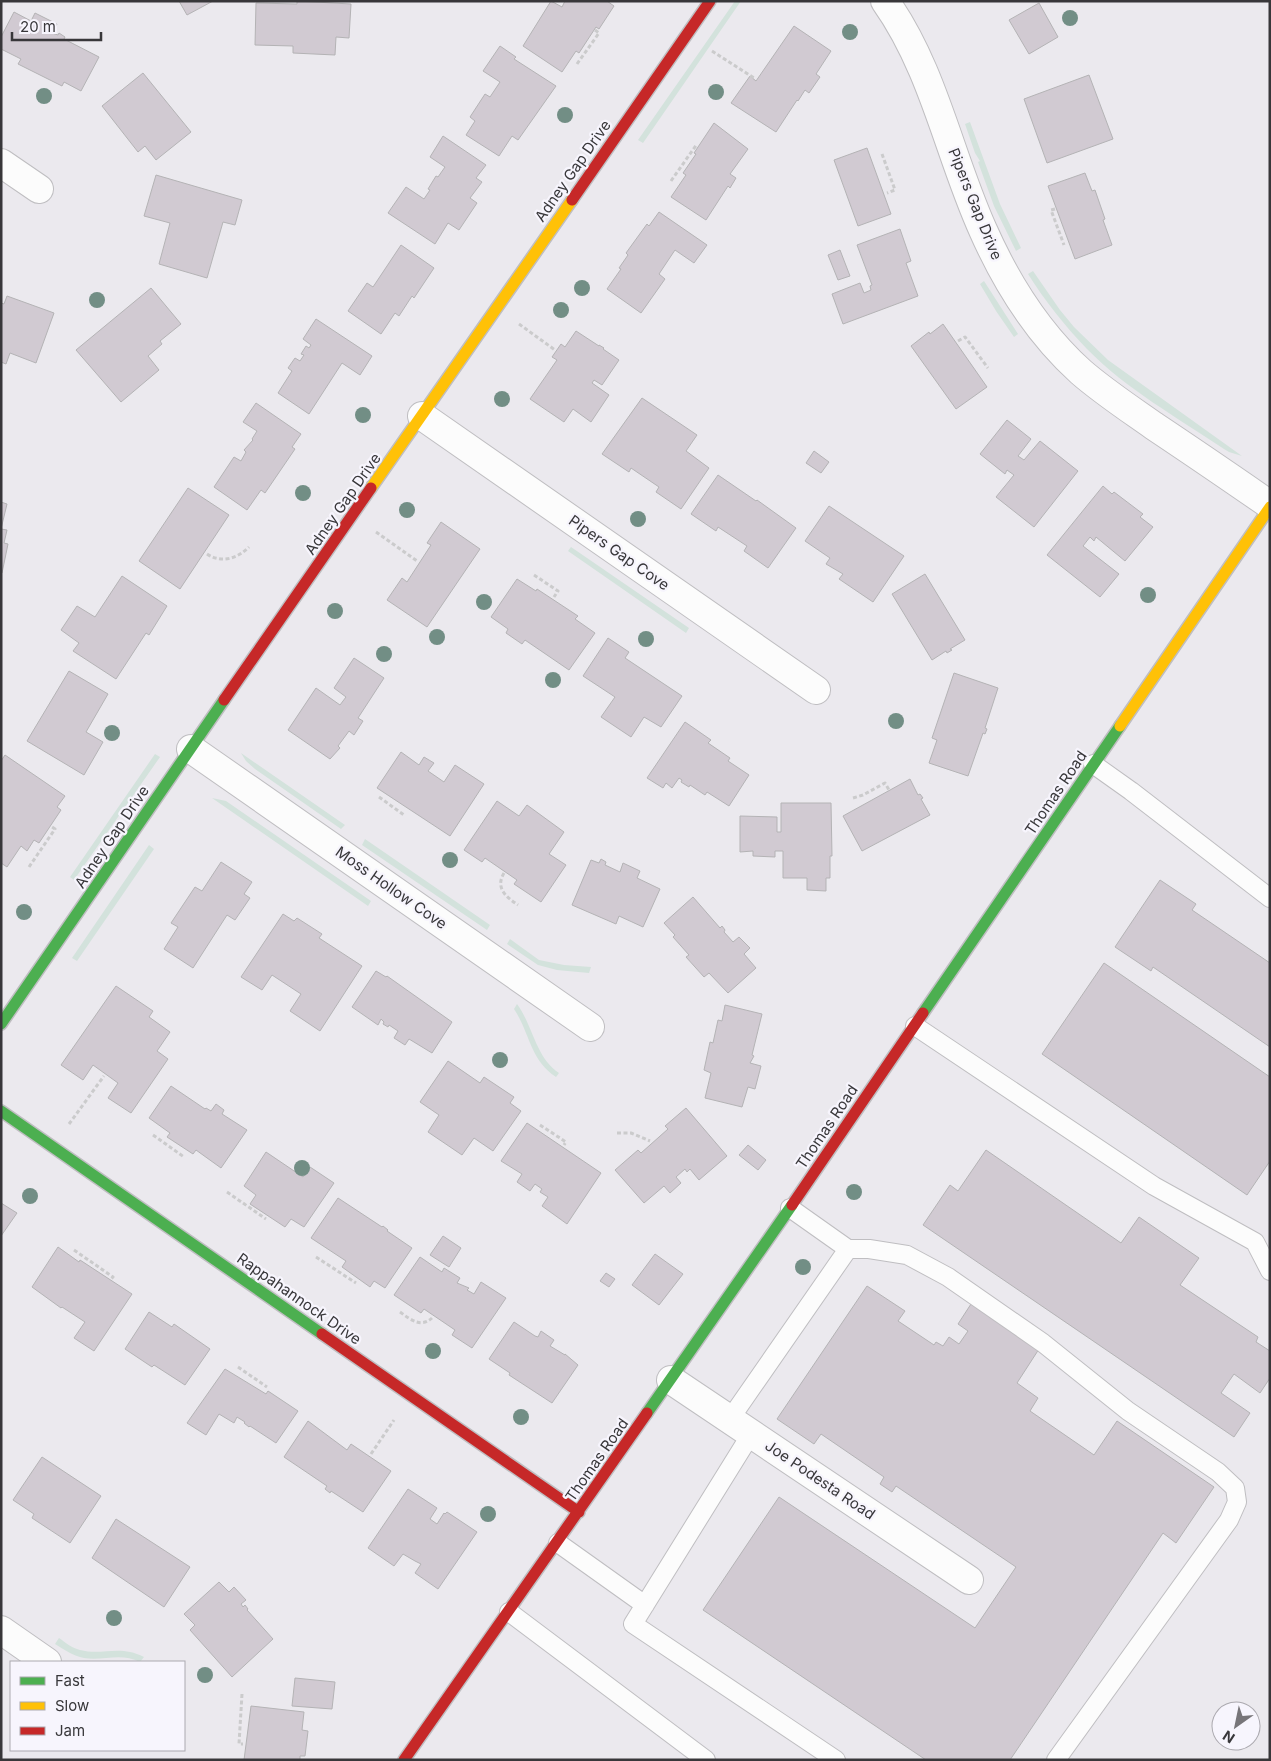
<svg xmlns="http://www.w3.org/2000/svg" width="1271" height="1761" font-family="Inter,sans-serif">
<style>
.green{fill:#d3e2dc}
.building{fill:#d1cad2;stroke:#b4b3b5}
.lines{fill:none;stroke-linecap:round;stroke-linejoin:round}
.lane-casing{stroke:#bfbec1;stroke-width:20}
.street-casing{stroke:#bfbec1;stroke-width:30}
.fast-casing{stroke:#bfbec1;stroke-width:14}
.slow-casing{stroke:#bfbec1;stroke-width:14}
.jam-casing{stroke:#bfbec1;stroke-width:14}
.path{stroke:#cbcbcc;stroke-width:3;stroke-dasharray:4 2.5;stroke-linecap:butt}
.lane{stroke:#fcfcfc;stroke-width:18}
.street{stroke:#fcfcfc;stroke-width:28}
.fast{stroke:#4caf50;stroke-width:11}
.slow{stroke:#ffc107;stroke-width:11}
.jam{stroke:#c62828;stroke-width:11}
.tree{fill:#728e85}
.labels{text-anchor:middle;stroke-width:4.5;stroke-linejoin:round;paint-order:stroke}
.street-label{font-size:15px;fill:#38373a;stroke:#f7f5fd}
</style>
<rect width="100%" height="100%" fill="#ebe9ee"/>
<path class="green" d="M735,1H741L643,143L638,140Z
M970,122L1000,204L1021,248L1016,251L994,206L978,162L980,161L975,153L965,124Z
M1033,271L1060,310L1074,327L1108,360L1242,456L1229,452L1224,449C1178,418 1126,389 1087,349C1065,326 1045,301 1028,274Z
M984,281L1018,334L1014,337L996,311L980,284Z
M571,547L689,628L686,633L568,551Z
M241,753L345,825L341,829L255,769L246,761Z
M155,754L160,757L74,880L70,877Z
M212,798L226,801L371,901L368,906Z
M365,839L490,925L487,930L362,845Z
M149,845L154,849L77,961L72,958Z
M510,939L539,960L564,965L591,967L589,973L557,970L538,965L507,944Z
M517,1004C533,1026 536,1058 559,1073L556,1077C530,1060 530,1033 514,1009Z
M59,1638C66,1643 72,1648 80,1650C103,1656 119,1644 144,1657L140,1662C121,1652 104,1661 84,1658C73,1656 65,1650 55,1644Z"/>
<path class="building" d="M179,1H213L187,15Z
M297,1L351,4L349,38L336,37L335,55L293,53V46L255,45L256,3L297,4Z
M551,1L562,7L565,1H607L614,6L599,29L596,27L579,53L576,51L562,72L523,46Z
M1039,3L1058,37L1029,54L1009,20Z
M14,12L31,21L35,13L57,24L52,33L58,35L59,33L65,37L64,39L99,57L81,91L64,82L62,86L18,64L21,59L1,49V37Z
M794,26L831,51L816,74L820,77L809,93L805,90L798,101L797,100L776,132L731,103L750,76L756,81Z
M500,46L516,57L514,59L556,86L518,140L512,136L499,156L466,135L475,121L470,117L485,94L490,97L500,82L483,71Z
M143,73L191,132L156,160L145,146L138,152L102,106Z
M1089,75L1113,139L1047,163L1024,99Z
M714,123L748,149L730,174L736,178L730,188L728,186L706,220L671,197L686,175L683,173L696,154L694,153Z
M443,136L486,165L476,178L482,182L470,198L477,203L459,230L448,223L435,244L388,213L406,187L424,199L430,190L428,189L436,176L438,177L445,167L430,157Z
M867,148L891,214L858,226L834,160Z
M1085,173L1092,191L1095,190L1105,219L1103,220L1112,245L1075,259L1048,186Z
M156,175L242,200L235,225L223,222L207,278L159,264L170,223L144,216Z
M659,212L707,245L694,263L675,250L659,274L665,279L641,313L607,289L621,269L619,268L628,255L626,253L647,224L649,226Z
M900,229L911,261L906,263L918,296L843,324L832,294L860,283L864,293L871,290L870,286L872,285L857,245Z
M401,245L434,268L414,298L412,296L399,316L395,313L381,334L348,311L367,283L373,287Z
M840,250L850,276L838,280L828,255Z
M151,288L181,324L160,341L162,344L148,356L159,370L121,402L76,350Z
M7,296L54,313L36,363L10,353L6,364L1,362V303L4,304Z
M316,319L372,356L360,375L342,363L309,414L278,393L292,371L288,368L295,358L300,361L304,355L301,354L306,346L309,348L311,345L303,339Z
M943,324L987,387L956,409L911,346L929,332L930,334Z
M576,331L599,346V345L604,348L603,349L619,360L602,385L594,380L592,383L609,395L591,422L573,409L564,422L530,399L557,360L552,357L561,344L565,347Z
M642,398L697,435L686,451L709,468L681,509L656,492L659,487L631,468L629,472L602,454Z
M256,403L301,434L292,447L295,449L265,493L261,490L247,510L214,487L234,457L241,461L246,452L244,450L253,440L252,439L257,431L243,422Z
M1007,420L1031,439L1018,456L1024,460L1040,441L1078,471L1034,527L996,497L1014,475L1007,470L1005,474L980,454Z
M814,451L829,462L821,473L806,463Z
M718,475L756,501L757,500L796,528L768,568L744,551L747,546L718,527L716,531L691,514Z
M1103,486L1112,494L1114,492L1143,514L1140,517L1153,527L1125,561L1096,537L1094,541L1090,537L1083,546L1119,574L1100,597L1047,555Z
M188,488L229,515L180,589L139,561Z
M1,502L7,504L1,529L7,530L4,543L8,544L2,573H1Z
M829,506L904,556L873,602L839,579L843,574L826,564L830,558L805,541Z
M441,522L480,549L427,627L387,600L402,578L407,582L431,545L427,543Z
M925,574L965,640L950,649L952,650L947,653L946,651L932,660L892,594Z
M122,576L167,606L149,635L146,633L116,679L73,651L79,643L61,630L77,606L95,617Z
M517,579L536,591L537,589L578,616L575,619L595,633L569,670L525,640L522,644L506,633L508,629L491,617Z
M608,638L629,652L625,658L682,696L661,727L644,717L631,737L601,717L615,697L583,676Z
M354,658L384,678L358,718L363,721L354,735L349,731L338,746L340,748L330,759L288,730L316,688L340,705L346,697L334,688Z
M69,671L108,694L86,732L103,742L84,775L27,741Z
M954,673L998,688L985,728L987,729L985,734L983,733L968,776L929,763L937,740L932,738Z
M685,722L711,740L708,743L730,758L728,761L749,775L729,806L707,792L705,795L690,785L689,787L681,782L682,780L679,778L672,788L666,783L663,788L647,778Z
M401,752L419,765L424,757L434,763L428,771L444,782L455,765L484,784L450,836L377,788Z
M5,755L65,796L57,807L61,810L39,843L34,840L27,851L21,846L7,867L1,863V761Z
M910,779L918,795L920,794L923,798L921,799L930,815L862,851L843,816Z
M497,801L519,816L527,805L564,832L549,854L566,865L541,902L514,884L517,880L485,858L482,862L464,850Z
M781,803H831L832,856H830V878H826V891L807,890V878H783V851H775V857L753,856V851L740,852V816L777,817V832H781Z
M601,859L606,862L605,865L620,872L623,863L640,871L637,878L660,889L643,927L619,916L616,924L572,905L591,860L599,863Z
M221,862L252,882L244,894L250,898L235,920L227,915L193,968L164,949L178,927L171,923L195,887L202,891Z
M1160,880L1196,904L1192,910L1270,963V1047L1153,967L1151,971L1115,947Z
M693,897L720,928L722,926L725,930L724,932L733,942L739,937L750,948L744,954L756,968L728,993L709,973L704,977L686,957L689,955L673,937L675,935L664,923Z
M283,914L294,921L297,918L322,934L319,938L362,966L320,1031L290,1011L301,994L272,975L262,990L241,977Z
M1104,963L1270,1077V1161L1247,1195L1042,1054Z
M376,971L386,977L387,976L452,1022L432,1053L409,1039L405,1045L394,1038L398,1031L389,1025L388,1027L383,1024L384,1022L381,1019L378,1025L352,1007Z
M116,986L153,1011L149,1017L170,1032L157,1051L168,1059L131,1113L108,1098L118,1083L93,1065L83,1080L61,1065Z
M725,1005L762,1014L752,1055L754,1056L750,1063L761,1066L755,1089L748,1087L742,1107L705,1098L711,1073L704,1070L710,1042L713,1043L718,1020L722,1021Z
M448,1061L480,1083L484,1077L514,1097L510,1103L521,1111L493,1151L474,1138L462,1155L428,1132L439,1115L420,1102Z
M171,1086L205,1109L206,1108L211,1111L216,1104L224,1110L222,1114L247,1130L221,1168L196,1150L193,1154L167,1137L170,1133L149,1118Z
M686,1108L727,1156L699,1180L690,1169L687,1172L685,1169L676,1177L681,1183L670,1193L664,1186L644,1203L615,1170L638,1150L641,1153L668,1129L665,1126Z
M527,1123L601,1173L567,1224L542,1206L548,1197L540,1192L542,1189L535,1184L530,1191L517,1182L522,1174L501,1161Z
M748,1145L766,1160L758,1170L739,1155Z
M986,1150L1121,1243L1139,1217L1199,1258L1180,1285L1258,1337L1256,1342L1270,1351V1378L1260,1393L1234,1374L1221,1393L1250,1413L1234,1437L923,1225L950,1185L958,1191Z
M266,1152L303,1177L310,1167L334,1183L304,1227L291,1219L285,1227L250,1204L256,1195L244,1186Z
M338,1198L382,1227L383,1226L388,1230L387,1231L412,1248L385,1288L374,1281L370,1287L342,1267L346,1261L311,1238Z
M1,1203L17,1213L1,1236Z
M443,1236L461,1248L449,1267L430,1255Z
M58,1247L79,1262L80,1260L132,1294L94,1351L74,1338L85,1322L62,1307L61,1308L32,1287Z
M655,1254L683,1274L659,1305L632,1285Z
M420,1257L442,1272L444,1268L460,1278L457,1283L469,1288L467,1290L474,1294L481,1282L506,1298L472,1348L452,1335L455,1330L424,1309L421,1313L394,1295Z
M606,1273L615,1279L609,1287L600,1281Z
M867,1286L905,1311L898,1321L934,1345L936,1342L943,1346L949,1337L959,1344L968,1331L958,1324L971,1304L1039,1349L1017,1383L1038,1398L1030,1411L1094,1455L1117,1421L1214,1487L1176,1543L1163,1533L1010,1760H926L703,1610L779,1497L975,1628L1016,1567L896,1486L892,1492L880,1484L884,1477L821,1434L814,1444L777,1419Z
M149,1312L172,1327L174,1324L210,1349L185,1385L154,1365L152,1367L125,1349Z
M514,1322L535,1336L538,1337L541,1331L554,1340L550,1346L565,1355V1354L578,1365L552,1403L509,1375L510,1373L489,1359Z
M225,1369L266,1394L268,1391L298,1411L276,1443L250,1426L249,1427L244,1423L245,1422L237,1417L234,1423L219,1414L206,1435L187,1423Z
M308,1421L347,1450L351,1444L391,1471L363,1512L331,1491L330,1493L325,1489L327,1486L284,1457Z
M42,1457L101,1496L70,1543L32,1518L34,1514L13,1500Z
M408,1489L437,1508L430,1519L437,1524L444,1513L445,1514L447,1512L477,1532L438,1589L415,1573L421,1564L415,1561L403,1554L394,1566L368,1548Z
M116,1519L190,1567L164,1607L92,1558Z
M219,1582L229,1592L234,1587L246,1600L241,1604L243,1607L245,1605L248,1609L247,1610L273,1639L232,1677L190,1630L195,1625L184,1614Z
M295,1678L335,1682L332,1709L292,1706Z
M251,1706L304,1712L302,1730L308,1731L305,1756H300V1760H244Z"/>
<g class="lines">
<defs>
<path id="lane" d="M1093,764L1131,791L1270,898
M915,1026L1154,1186L1255,1242L1270,1271
M790,1208L848,1249
M730,1419L848,1249H869L907,1255L948,1277L1043,1343L1128,1411L1218,1472L1235,1488L1237,1502L1229,1520L1056,1760
M751,1434L633,1624L836,1760
M558,1543L645,1605
M509,1612L706,1760"/>
<path id="street" d="M885,1C934,70 949,155 983,230C1006,282 1039,334 1081,372C1104,392 1130,409 1154,426C1193,452 1231,478 1270,505
M1,163L39,189
M422,416L816,690
M191,749L590,1027
M671,1380L969,1580
M1,1630L47,1662"/>
<path id="fast" d="M923,1013L1120,726
M1,1024L224,700
M1,1111L322,1334
M647,1413L792,1205"/>
<path id="slow" d="M371,488L572,200
M1120,726L1270,507"/>
<path id="jam" d="M572,200L710,1
M224,700L371,488
M792,1205L923,1013
M322,1334L579,1512
M404,1760L647,1413"/>
</defs>
<use href="#lane" class="lane-casing"/>
<use href="#street" class="street-casing"/>
<use href="#fast" class="fast-casing"/>
<use href="#slow" class="slow-casing"/>
<use href="#jam" class="jam-casing"/>
<path class="path" d="M712,51L754,78
M577,64L599,33L595,30
M882,154L895,190L887,193
M671,181L697,144
M1055,209L1051,210L1064,245
M519,324L555,350
M958,341L965,337L988,368
M376,532L417,561
M207,554C222,564 238,558 249,547
M534,575L558,591L554,597
M379,797L404,815
M853,798L863,795L885,783L889,790
M29,867L55,829L52,827
M504,873C495,888 506,897 518,905
M69,1124L104,1076
M540,1125L566,1142L564,1145
M617,1133H631L650,1141
M153,1135L184,1157
M227,1192L266,1219
M74,1250L113,1277L111,1279
M316,1257L356,1283
M400,1312C411,1320 421,1328 432,1318
M238,1367L267,1387
M371,1454L394,1420
M242,1694L239,1744H243"/>
<use href="#lane" class="lane"/>
<use href="#street" class="street"/>
<use href="#fast" class="fast"/>
<use href="#slow" class="slow"/>
<use href="#jam" class="jam"/>
</g>
<g class="tree">
<circle cx="1070" cy="18" r="8"/>
<circle cx="850" cy="32" r="8"/>
<circle cx="716" cy="92" r="8"/>
<circle cx="44" cy="96" r="8"/>
<circle cx="565" cy="115" r="8"/>
<circle cx="582" cy="288" r="8"/>
<circle cx="97" cy="300" r="8"/>
<circle cx="561" cy="310" r="8"/>
<circle cx="502" cy="399" r="8"/>
<circle cx="363" cy="415" r="8"/>
<circle cx="303" cy="493" r="8"/>
<circle cx="407" cy="510" r="8"/>
<circle cx="638" cy="519" r="8"/>
<circle cx="1148" cy="595" r="8"/>
<circle cx="484" cy="602" r="8"/>
<circle cx="335" cy="611" r="8"/>
<circle cx="437" cy="637" r="8"/>
<circle cx="646" cy="639" r="8"/>
<circle cx="384" cy="654" r="8"/>
<circle cx="553" cy="680" r="8"/>
<circle cx="896" cy="721" r="8"/>
<circle cx="112" cy="733" r="8"/>
<circle cx="450" cy="860" r="8"/>
<circle cx="24" cy="912" r="8"/>
<circle cx="500" cy="1060" r="8"/>
<circle cx="302" cy="1168" r="8"/>
<circle cx="854" cy="1192" r="8"/>
<circle cx="30" cy="1196" r="8"/>
<circle cx="803" cy="1267" r="8"/>
<circle cx="433" cy="1351" r="8"/>
<circle cx="521" cy="1417" r="8"/>
<circle cx="488" cy="1514" r="8"/>
<circle cx="114" cy="1618" r="8"/>
<circle cx="205" cy="1675" r="8"/>
</g>
<g class="labels">
<g class="street-label">
<text transform="translate(573 171) rotate(-55)" y="5">Adney Gap Drive</text>
<text transform="translate(975 204) rotate(68)" y="5">Pipers Gap Drive</text>
<text transform="translate(343 504) rotate(-55)" y="5">Adney Gap Drive</text>
<text transform="translate(619 553) rotate(35)" y="5">Pipers Gap Cove</text>
<text transform="translate(1056 793) rotate(-56)" y="5">Thomas Road</text>
<text transform="translate(112 837) rotate(-56)" y="5">Adney Gap Drive</text>
<text transform="translate(391 888) rotate(35)" y="5">Moss Hollow Cove</text>
<text transform="translate(827 1127) rotate(-56)" y="5">Thomas Road</text>
<text transform="translate(299 1299) rotate(35)" y="5">Rappahannock Drive</text>
<text transform="translate(597 1460) rotate(-55)" y="5">Thomas Road</text>
<text transform="translate(820 1480) rotate(34)" y="5">Joe Podesta Road</text>
</g>
</g>
<rect width="1271" height="1761" fill="none" stroke="#38373a" stroke-width="5"/>
<rect x="10" y="1661" width="175" height="90" fill="#f7f5fd" stroke="#aba9af"/>
<rect x="20" y="1677" width="25" height="8" fill="#4caf50" stroke="#aba9af"/>
<text x="55" y="1686" font-size="15" fill="#38373a">Fast</text>
<rect x="20" y="1702" width="25" height="8" fill="#ffc107" stroke="#aba9af"/>
<text x="55" y="1711" font-size="15" fill="#38373a">Slow</text>
<rect x="20" y="1727" width="25" height="8" fill="#c62828" stroke="#aba9af"/>
<text x="55" y="1736" font-size="15" fill="#38373a">Jam</text>
<g transform="translate(1236 1726) rotate(213)"><circle r="24" fill="#f7f5fd" stroke="#aba9af"/>
<path d="M0-4L9 19L0 12L-9 19Z" fill="#777579"/>
<text y="-8" font-size="14" font-weight="bold" text-anchor="middle" fill="#38373a">N</text>
</g>
<path d="M12 32v8h89v-8" fill="none" stroke="#38373a" stroke-width="2.5"/>
<text x="20" y="32" font-size="15" fill="#38373a" stroke="#f7f5fd" stroke-width="4" paint-order="stroke">20 m</text>
</svg>
